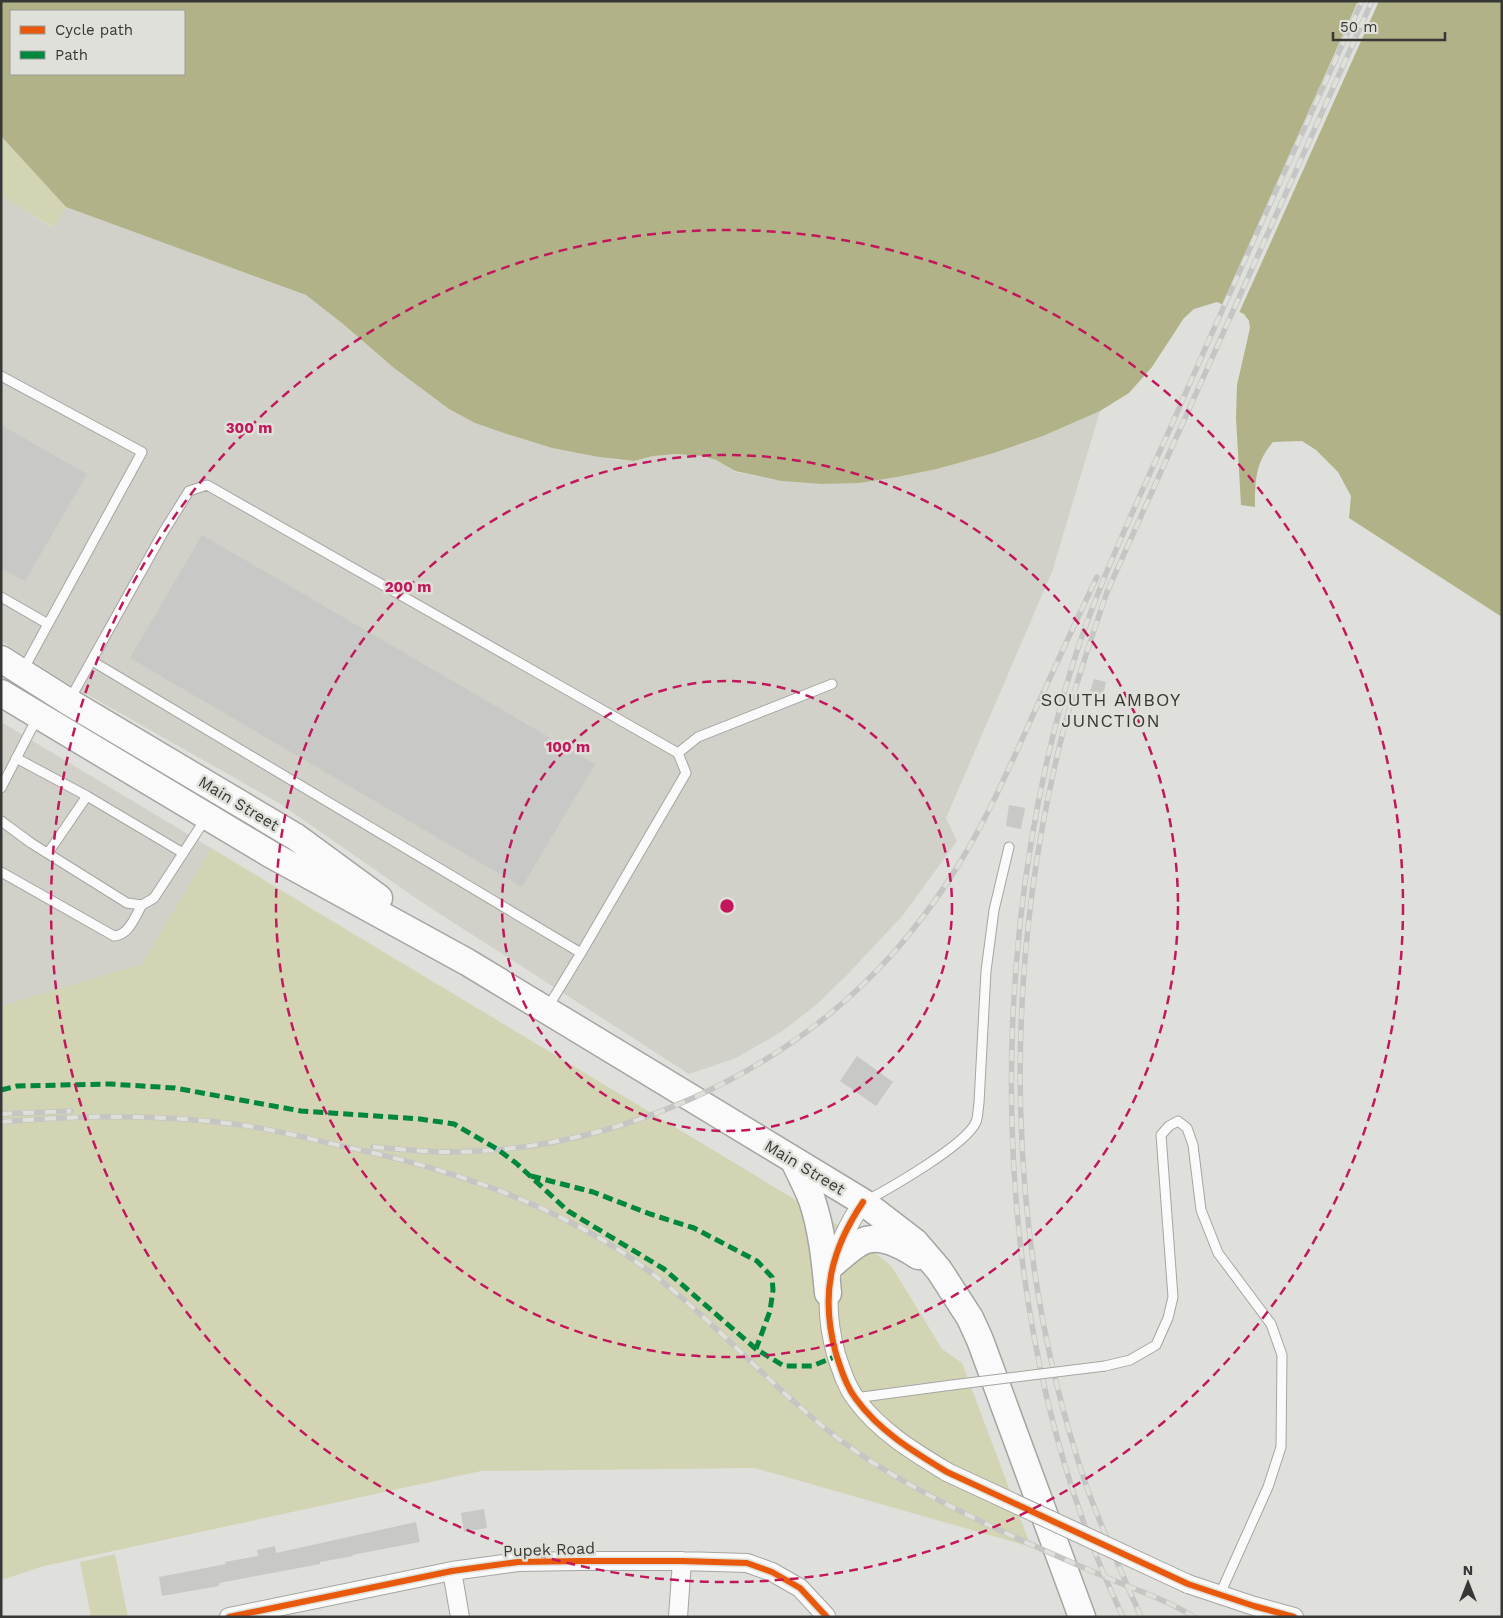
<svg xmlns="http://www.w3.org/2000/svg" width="1503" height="1618" font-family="'Work Sans',sans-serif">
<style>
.built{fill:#d1d1c9}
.green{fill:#d3d4b4}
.water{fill:#b2b288;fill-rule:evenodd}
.pier{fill:#dfdfdb}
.building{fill:#c8c8c6}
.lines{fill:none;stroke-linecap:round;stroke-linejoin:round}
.lane-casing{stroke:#a5a5a2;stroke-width:11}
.street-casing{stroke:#a5a5a2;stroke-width:20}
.secondary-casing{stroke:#a5a5a2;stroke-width:29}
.lane{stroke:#fafafa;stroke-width:9}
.street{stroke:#fafafa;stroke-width:18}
.secondary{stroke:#fafafa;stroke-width:26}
.rail-casing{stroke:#c5c5c3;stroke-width:5.5}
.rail{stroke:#e0e0da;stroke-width:4;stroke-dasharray:11;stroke-linecap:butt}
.lane-bridge-casing{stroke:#a5a5a2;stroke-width:11;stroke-linecap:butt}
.street-bridge-casing{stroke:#a5a5a2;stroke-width:20;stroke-linecap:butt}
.lane-bridge{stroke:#fafafa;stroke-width:9}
.street-bridge{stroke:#fafafa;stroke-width:18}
.quiet{stroke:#00873e;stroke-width:5;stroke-dasharray:10 5;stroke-linecap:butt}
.cycleway-casing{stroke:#e0e0da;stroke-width:9}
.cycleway{stroke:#e8590c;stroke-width:6}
.ring{fill:none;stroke:#c2185b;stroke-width:2.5;stroke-dasharray:9 6}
.labels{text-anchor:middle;stroke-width:5;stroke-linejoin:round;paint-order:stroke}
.street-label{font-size:16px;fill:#373735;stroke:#e0e0da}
.neighbourhood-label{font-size:18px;letter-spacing:1px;fill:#373735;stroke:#e0e0da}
.centre{fill:#c2185b;stroke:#e0e0da;stroke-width:2.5}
.ring-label{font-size:15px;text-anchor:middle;font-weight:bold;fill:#c2185b;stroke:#e0e0da;stroke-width:5;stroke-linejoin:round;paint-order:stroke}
</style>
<rect width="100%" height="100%" fill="#dfdfdb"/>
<path class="built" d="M1,196L53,228L66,207L306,295L343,324L394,368L449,409L475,423L552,448L616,460L634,461L653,456L676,454L703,456L716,460L735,472L781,481L821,484L859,482L897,477L937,469L994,453L1043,436L1100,411L1052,572L946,818L957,841L903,915L848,974L816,1005L781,1032L736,1058L689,1074L420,901L279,803L67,683L1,641Z
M1,722L211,848L142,964L1,1006Z"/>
<path class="green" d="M1,136L66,207L54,228L1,196Z
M211,848L854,1235L892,1267L942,1349L962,1363L1031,1547L755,1468L481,1471L44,1566L1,1580V1006L142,964Z
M115,1554L128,1617H91L80,1562Z"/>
<path class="water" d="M1,1H1502V617L1349,518L1351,496L1338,472L1316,450L1302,441L1273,442C1255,463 1255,481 1255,507L1241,505L1236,418L1237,385L1250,328L1249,321L1244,314L1217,302L1194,309L1184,318L1152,367L1129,393L1100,411L1043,436L994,453L937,469L897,477L859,483L821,484L781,481L735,471L716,460L703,456L676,454L653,456L634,461L599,457L552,448L504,433L475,423L449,409L394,368L343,324L306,295L66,207L1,136ZM11,11H184V74H11Z"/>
<path class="pier" d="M1358,1H1379L1239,313L1222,305Z"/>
<path class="building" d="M1,425L87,474L25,581L1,568Z
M202,535L595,764L522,887L130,658Z
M1094,679L1106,682L1103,695L1090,692Z
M1009,805L1025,808L1021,829L1006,826Z
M857,1056L893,1082L876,1106L840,1081Z
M484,1509L487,1528L464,1532L461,1513Z
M416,1522L420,1542L352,1555L353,1556L320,1562V1564L219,1583V1586L162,1596L159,1577L226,1564L225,1562L258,1556L257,1550L275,1546L276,1553Z"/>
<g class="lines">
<defs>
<path id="lane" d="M1,376L142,452L23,670
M1,597L48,624
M92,661L581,953
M70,699L164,531L189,491L207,485L678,753L686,773L581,953L548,1007
M678,753L698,737L832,684
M16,758L87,796L183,853
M1,788L37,718
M1,821L31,843L127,903L142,905L154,898L206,818
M48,853L87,796
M1,872L114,936C129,935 134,918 142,905
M866,1201C890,1188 966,1145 976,1122C978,1117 978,1109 979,1103L986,971L994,910L1009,847
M1105,1366L1130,1360L1156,1345L1168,1318L1173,1297L1161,1135L1169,1126L1178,1121L1187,1128L1193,1145L1201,1210L1218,1253L1271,1324L1282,1355L1281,1447L1268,1487L1220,1594
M855,1398L952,1385"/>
<path id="street" d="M863,1202C830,1251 820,1296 836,1354C841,1369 846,1386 856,1399C879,1431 914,1452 947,1472
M452,1571L460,1617
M1188,1584L1254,1606L1294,1617
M229,1617L452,1571L518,1562L580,1561H682L747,1563L772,1572L800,1588L826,1616
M678,1617L682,1561"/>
<path id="secondary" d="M1,659L69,702L296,837L379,898
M1,693L270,854L467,962L863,1202L915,1242L939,1270L970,1318L980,1340L1082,1617
M794,1161C800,1174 807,1187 812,1200C822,1230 825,1261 828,1293
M834,1263C842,1256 856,1243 866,1240C884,1235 903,1246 918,1256"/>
</defs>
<use href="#lane" class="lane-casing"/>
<use href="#street" class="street-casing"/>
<use href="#secondary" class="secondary-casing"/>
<use href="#lane" class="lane"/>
<use href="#street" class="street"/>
<use href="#secondary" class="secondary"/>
<defs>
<path id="rail" d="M1,1114L71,1111
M1,1122C80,1115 163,1114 241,1125C276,1130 311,1139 346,1147C443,1167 541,1199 625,1254C716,1315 782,1406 875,1464C947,1509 1025,1542 1103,1576C1133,1589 1166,1599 1194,1617
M373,1147C397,1149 420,1151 444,1152C612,1153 785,1076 896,950C919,923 941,894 959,864C988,817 1010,766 1033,715C1054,669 1075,623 1097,577
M1123,1617C991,1340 982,983 1065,690C1091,597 1134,510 1173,422C1234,281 1299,141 1362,1
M1141,1617C1122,1573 1102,1530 1086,1485C1004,1243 1001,974 1064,728C1076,682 1092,637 1107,592L1372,1"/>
</defs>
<use href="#rail" class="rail-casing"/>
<use href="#rail" class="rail"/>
<defs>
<path id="lane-bridge" d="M952,1385L1105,1366"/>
<path id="street-bridge" d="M947,1472L1188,1584"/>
</defs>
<use href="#lane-bridge" class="lane-bridge-casing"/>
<use href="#street-bridge" class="street-bridge-casing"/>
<use href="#lane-bridge" class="lane-bridge"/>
<use href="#street-bridge" class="street-bridge"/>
<path class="quiet" d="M1,1090L17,1086L110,1084L175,1088L301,1111L420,1119L454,1124L497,1149L516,1163L568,1211L664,1269L756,1349L784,1366H812L837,1356
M531,1176L593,1192L650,1214L694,1228L757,1261L772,1277L773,1290L770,1311L756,1349"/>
<defs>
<path id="cycleway" d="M863,1202C830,1251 820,1296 836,1354C841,1369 846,1386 856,1399C879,1431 914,1452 947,1472L1188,1584L1254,1606L1294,1617
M229,1617L452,1571L518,1562L580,1561H682L747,1563L772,1572L800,1588L826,1616"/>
</defs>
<use href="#cycleway" class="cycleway-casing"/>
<use href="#cycleway" class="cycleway"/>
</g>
<g class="ring">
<circle cx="727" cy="906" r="225"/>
<circle cx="727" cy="906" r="451"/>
<circle cx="727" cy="906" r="676"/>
</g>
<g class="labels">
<g class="street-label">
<text transform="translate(239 803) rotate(31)" y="6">Main Street</text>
<text transform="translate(805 1167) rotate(31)" y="6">Main Street</text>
<text transform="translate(549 1549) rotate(-2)" y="6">Pupek Road</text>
</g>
<g class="neighbourhood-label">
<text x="1111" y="706">SOUTH AMBOY<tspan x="1111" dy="21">JUNCTION</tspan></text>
</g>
</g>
<circle cx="727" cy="906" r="8" class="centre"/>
<g class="ring-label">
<text x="249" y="433">300 m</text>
<text x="408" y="592">200 m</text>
<text x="568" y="752">100 m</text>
</g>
<rect width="1503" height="1618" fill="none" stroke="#373735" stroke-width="5"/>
<rect x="10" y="10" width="175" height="65" fill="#e0e0da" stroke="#9c9c98"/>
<rect x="20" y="26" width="25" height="8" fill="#e8590c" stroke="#9c9c98"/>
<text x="55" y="35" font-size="15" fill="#373735">Cycle path</text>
<rect x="20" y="51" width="25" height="8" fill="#00873e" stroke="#9c9c98"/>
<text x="55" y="60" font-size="15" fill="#373735">Path</text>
<g transform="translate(1468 1583)" stroke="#e0e0da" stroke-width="4" paint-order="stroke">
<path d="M0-4L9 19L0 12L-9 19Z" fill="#373735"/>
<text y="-8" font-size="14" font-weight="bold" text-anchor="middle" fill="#373735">N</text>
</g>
<path d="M1333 32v8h112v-8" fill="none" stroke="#373735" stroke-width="2.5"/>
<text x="1340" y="32" font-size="15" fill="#373735" stroke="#e0e0da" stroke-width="4" paint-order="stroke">50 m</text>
</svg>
